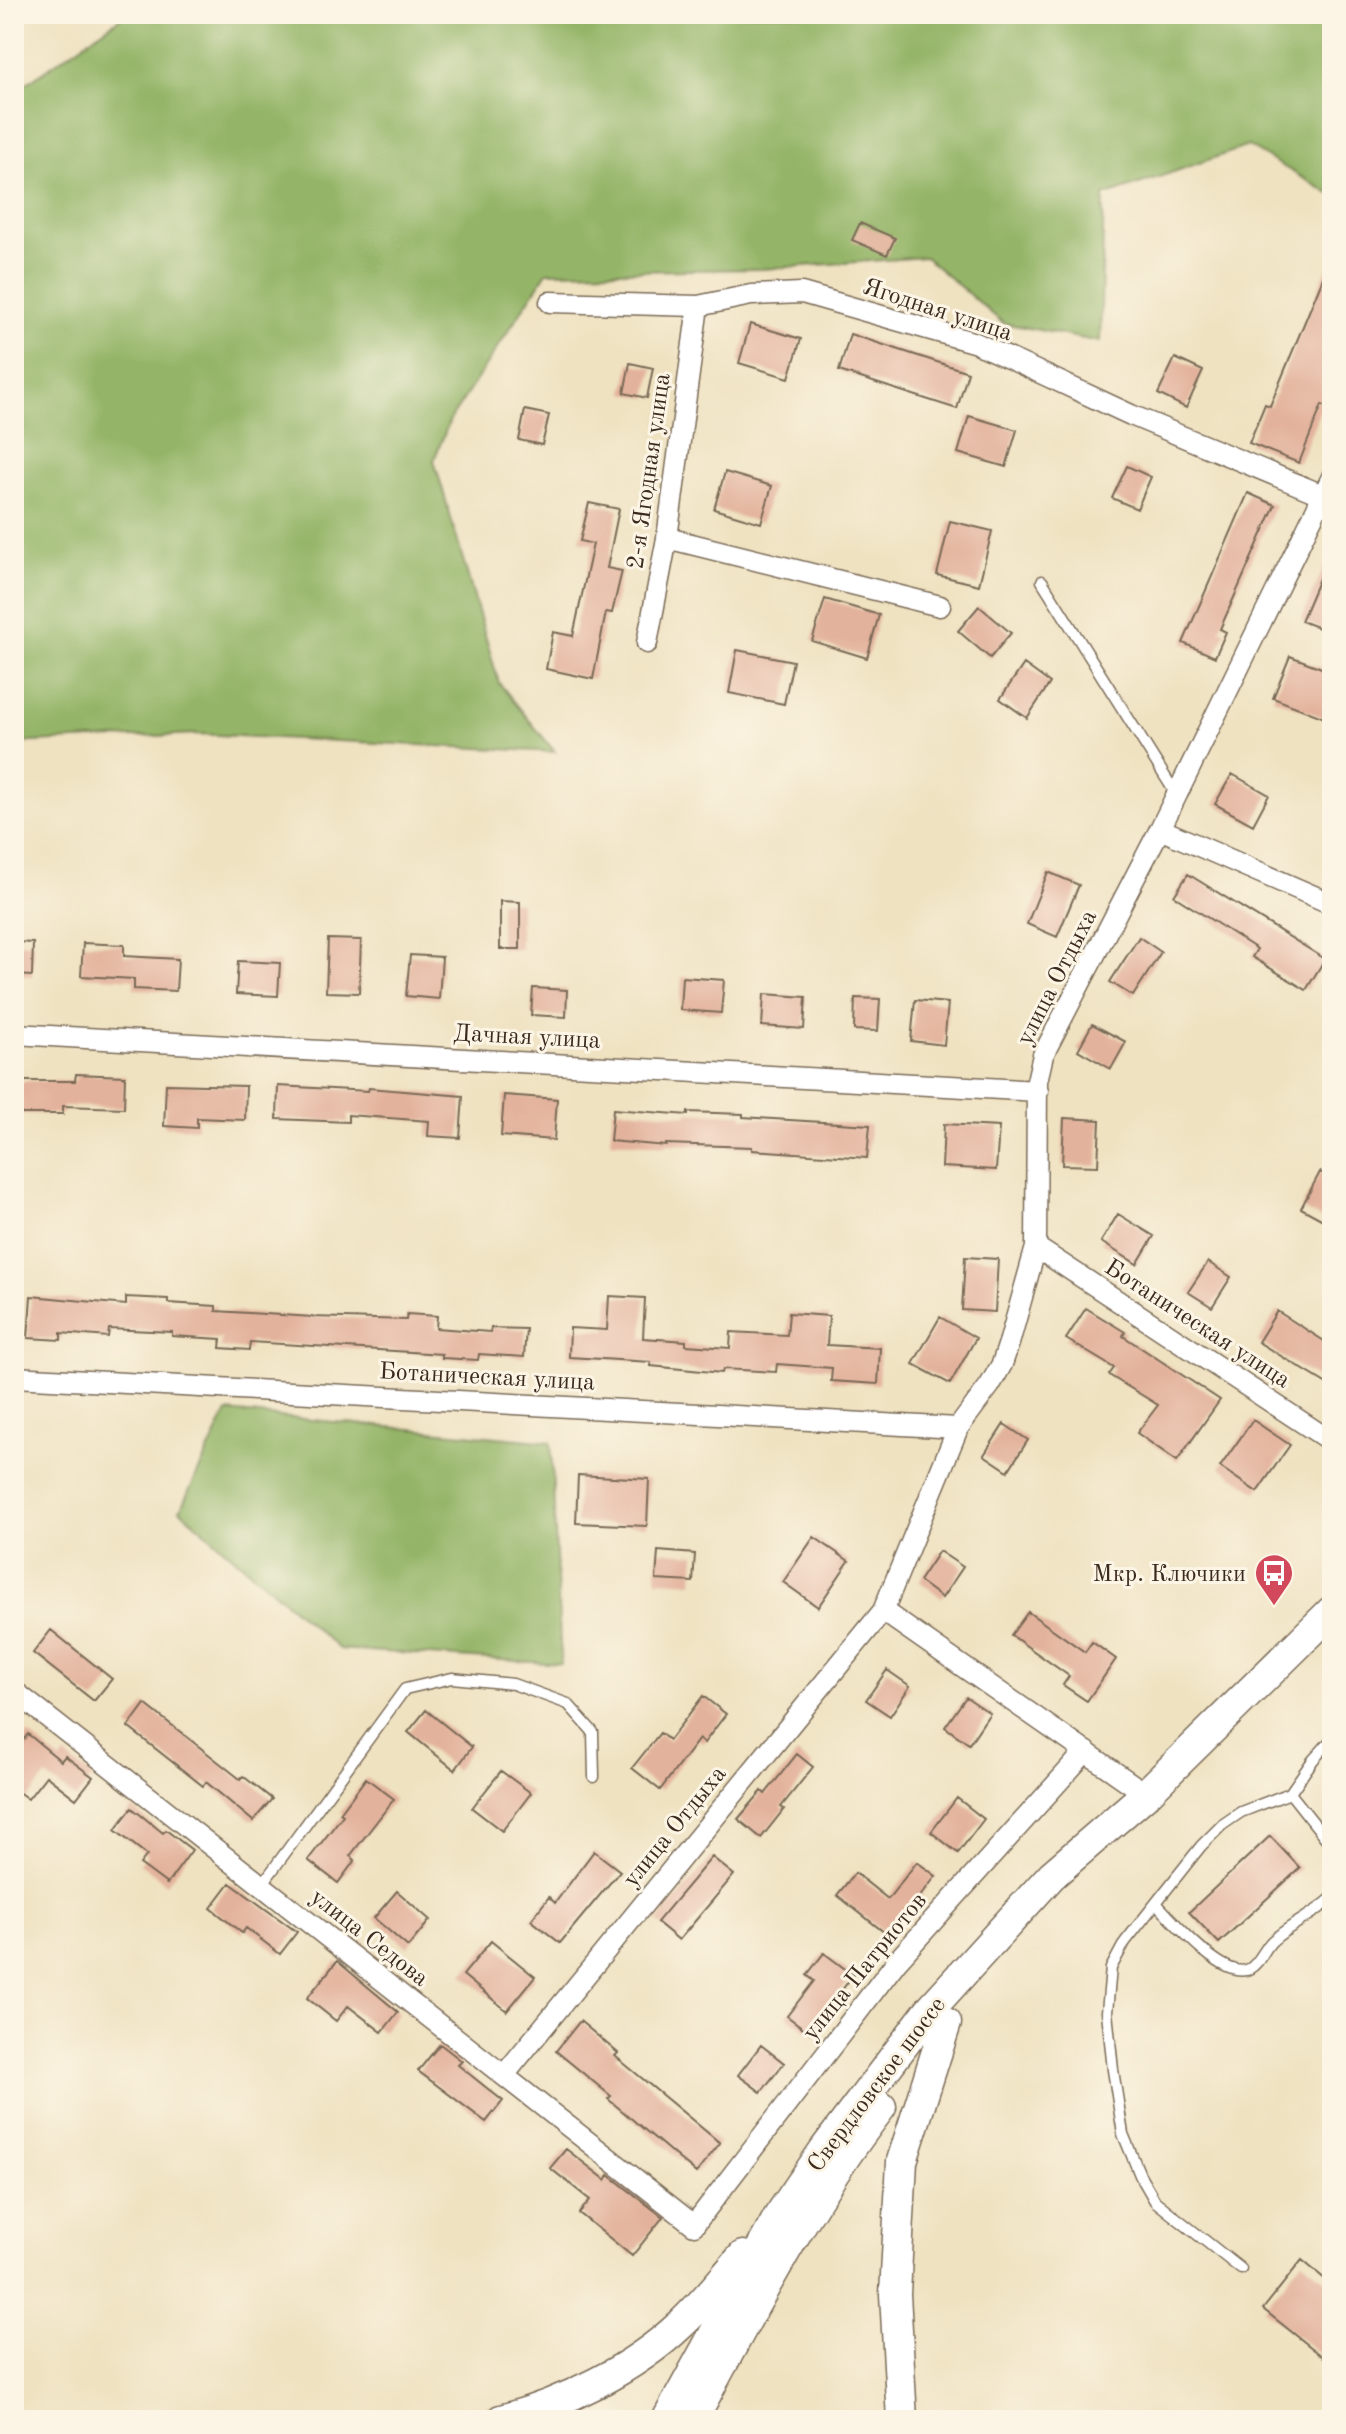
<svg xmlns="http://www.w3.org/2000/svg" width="1346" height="2434" font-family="'Old Standard TT',serif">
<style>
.forest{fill:#94b568;stroke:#687043;stroke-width:2}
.building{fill:#e3b29c}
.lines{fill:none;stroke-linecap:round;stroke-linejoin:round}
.lane-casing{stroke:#7a6a57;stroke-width:13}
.street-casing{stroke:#7a6a57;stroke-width:23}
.primary-casing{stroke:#7a6a57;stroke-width:33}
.lane{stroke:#fff;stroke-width:10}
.street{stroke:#fff;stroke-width:20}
.primary{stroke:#fff;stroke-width:30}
.labels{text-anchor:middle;stroke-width:6;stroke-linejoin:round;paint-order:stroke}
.street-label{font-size:24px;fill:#3b2a1e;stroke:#fcf5e5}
.poi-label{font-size:24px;fill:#3b2a1e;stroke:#fcf5e5;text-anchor:end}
</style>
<rect width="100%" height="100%" fill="#fcf5e5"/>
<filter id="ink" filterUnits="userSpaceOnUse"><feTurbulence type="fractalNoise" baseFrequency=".0125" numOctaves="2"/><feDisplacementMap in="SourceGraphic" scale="16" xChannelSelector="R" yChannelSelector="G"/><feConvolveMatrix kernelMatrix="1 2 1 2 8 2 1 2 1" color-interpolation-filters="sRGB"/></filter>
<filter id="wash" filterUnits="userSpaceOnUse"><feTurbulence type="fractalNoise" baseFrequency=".006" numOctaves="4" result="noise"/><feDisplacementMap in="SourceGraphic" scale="32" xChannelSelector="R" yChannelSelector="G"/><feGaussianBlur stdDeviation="1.8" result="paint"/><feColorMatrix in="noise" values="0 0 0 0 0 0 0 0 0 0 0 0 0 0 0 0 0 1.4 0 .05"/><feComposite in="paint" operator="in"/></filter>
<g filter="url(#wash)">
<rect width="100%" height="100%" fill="#efe2c1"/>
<path class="forest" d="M126,14H1332V195L1248,146L1104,196L1100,342L1003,323L925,257L762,269L547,272L450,420L434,460L499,683L555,752L197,734L14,743V92Z
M227,1412L551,1442L561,1664L339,1649L180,1510Z"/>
<g id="blocks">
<path class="building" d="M860,223L895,238L887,255L852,240Z
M1332,256V395L1327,407L1322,405L1299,463L1249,443L1265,404L1270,406Z
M750,324L801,339L789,378L739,363Z
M850,334L968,372L957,409L839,371Z
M1175,358L1203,371L1186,408L1158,394Z
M630,363L653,368L647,398L624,393Z
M525,410L549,415L542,445L519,440Z
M969,416L1017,430L1006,467L958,453Z
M1127,466L1151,477L1137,509L1112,498Z
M725,472L772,486L761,523L714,509Z
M1248,493L1275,505L1220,629L1226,632L1215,657L1183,643Z
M589,503L619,509L607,568L622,571L612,613L606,612L593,679L546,669L553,632L573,636L593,544L580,541Z
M950,521L992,531L979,585L937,575Z
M1332,548V633L1301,621Z
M825,599L879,615L867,658L812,641Z
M979,606L1011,633L990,658L958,631Z
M737,650L793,661L784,704L729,693Z
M1290,656L1332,672V707L1327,719L1273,698Z
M1024,664L1050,683L1027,718L1000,699Z
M1232,774L1269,795L1253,825L1215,804Z
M1048,872L1079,885L1057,937L1027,924Z
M1188,874L1325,959L1306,990L1252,957L1257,949L1174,896Z
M500,901L520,902V949H500Z
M1139,937L1161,952L1133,996L1110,982Z
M328,939L361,940L359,993L326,992Z
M14,942L33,943L32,976L14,975Z
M83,943L124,945V956L178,959L176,991L134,989V979L81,976Z
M410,955L442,957L439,999L406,996Z
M238,961L280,963L278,996L236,994Z
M682,977L724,980L721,1013L680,1010Z
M533,988L567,990L566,1017L531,1015Z
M764,994L806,997L804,1029L762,1026Z
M855,998L880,999L878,1031L854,1030Z
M915,1000L948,1003L944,1045L911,1041Z
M1092,1024L1126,1042L1111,1069L1078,1050Z
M76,1074L125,1076L124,1108L63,1106V1114H21V1081H75Z
M166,1084L246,1086L245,1120L197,1118V1128L164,1126Z
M278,1086L368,1091L369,1088L463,1096L460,1138L428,1136L429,1121L348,1115V1122L277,1119Z
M504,1095L557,1099L554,1140L501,1136Z
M613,1109L688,1115V1112L743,1114V1117L870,1125L867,1158L752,1150V1147L666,1144V1146L610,1141Z
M1064,1118L1100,1120L1098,1166L1062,1165Z
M944,1124L999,1127L996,1170L942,1167Z
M1320,1172L1332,1178V1225L1301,1208Z
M1118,1214L1154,1236L1137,1264L1101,1242Z
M965,1257L998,1259L995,1312L962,1310Z
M1208,1262L1231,1277L1212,1307L1188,1292Z
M31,1296L126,1305V1297L168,1299V1303L216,1306V1311L313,1317L406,1320L407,1314L437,1316L436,1328L490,1332L491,1328L526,1329L524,1357L479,1354L478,1360L442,1358V1354L250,1342L249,1350L220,1348L221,1339L172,1336V1332L109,1329L108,1337L61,1333V1340L28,1338Z
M609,1296L645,1298L643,1338L686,1341V1345L730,1348L731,1332L787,1335L789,1313L829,1316L827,1345L880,1348L878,1384L831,1381L832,1368L777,1364L776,1372L723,1369L722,1373L651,1366V1362L569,1357L570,1328L607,1330Z
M1086,1308L1125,1332L1123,1336L1220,1400L1177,1461L1137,1433L1158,1405L1109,1375L1114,1368L1066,1339Z
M1277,1311L1332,1346V1387L1258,1342Z
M940,1317L976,1338L950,1384L913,1364Z
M1253,1420L1290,1445L1257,1492L1220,1467Z
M1004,1424L1028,1440L1008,1471L984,1455Z
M578,1475L649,1479L647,1526L576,1523Z
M814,1537L849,1561L818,1607L783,1582Z
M658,1551L695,1554L693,1582L656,1580Z
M939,1551L963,1567L942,1598L919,1581Z
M1028,1612L1085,1652L1092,1642L1116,1659L1087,1701L1063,1685L1069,1676L1011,1635Z
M51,1630L112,1679L94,1701L33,1653Z
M887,1670L910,1686L890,1716L866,1700Z
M703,1696L726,1714L704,1743L699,1739L660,1790L632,1768L660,1733L669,1740Z
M966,1697L990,1713L969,1744L945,1727Z
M145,1704L240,1779L243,1776L272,1799L253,1821L206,1782L203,1786L128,1727Z
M426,1710L472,1747L455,1770L408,1732Z
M28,1734L61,1761L65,1756L93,1777L76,1799L46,1776L28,1799L14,1789V1752Z
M797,1754L813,1767L781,1807L784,1809L761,1838L738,1819L762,1791L765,1794Z
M501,1771L531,1793L502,1831L472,1808Z
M366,1778L394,1799L350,1856L355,1860L338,1883L308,1860L343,1815L340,1813Z
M957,1798L984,1819L958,1853L931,1832Z
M132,1808L163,1833L166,1830L192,1850L167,1884L140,1864L147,1855L115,1830Z
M1270,1836L1300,1868L1219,1943L1189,1912Z
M594,1851L620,1871L560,1943L531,1920L549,1897L555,1903Z
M712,1857L734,1875L679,1940L657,1922Z
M917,1862L936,1876L889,1936L837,1895L855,1873L888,1899Z
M230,1883L297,1932L280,1954L246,1928L242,1933L211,1908Z
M397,1891L430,1920L408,1947L374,1918Z
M491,1941L535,1977L507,2011L463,1975Z
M824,1953L853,1975L810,2033L787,2016L814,1981L807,1975Z
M337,1961L398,2012L382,2032L348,2006L336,2021L307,1998Z
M580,2021L618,2053L615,2056L720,2143L696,2173L608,2099L611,2096L556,2051Z
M440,2044L462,2061L458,2065L503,2101L486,2122L418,2071Z
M761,2045L784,2063L761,2092L738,2075Z
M566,2149L606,2180L609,2175L663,2217L632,2256L579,2213L590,2200L550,2168Z
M1302,2260L1332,2285V2364L1263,2309Z"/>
</g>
</g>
<g filter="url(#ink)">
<use href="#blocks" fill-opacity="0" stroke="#7a6a57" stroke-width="2"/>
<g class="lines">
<defs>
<path id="lane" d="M1042,581L1176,794
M1290,1793L1332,1846
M261,1886L405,1689L452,1678L513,1684L568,1704L593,1732L594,1777
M1157,1904C1173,1921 1224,1981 1249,1969C1259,1964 1264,1949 1272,1941C1291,1924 1314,1915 1332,1898
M1241,2269L1155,2201L1140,2175L1123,2134L1113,2070L1107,2012L1111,1968L1125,1942L1201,1846L1222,1825L1241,1812L1290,1793L1313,1760L1332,1739"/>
<path id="street" d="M550,302L698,306L751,295L802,293L976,343L1131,415L1332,499
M667,538L940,606
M647,643L667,538L698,306
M1160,829L1332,904
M14,1034L1038,1091
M1036,1247L1332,1442
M14,1377L958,1428
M883,1611L1146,1794
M14,1691L694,2225L897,1961L1086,1751
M505,2074L883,1611L958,1428L990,1385L1002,1364L1010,1340L1036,1247L1037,1081L1043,1055L1160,829L1332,477"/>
<path id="primary" d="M501,2420C562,2404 634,2369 680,2325C703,2304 722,2279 743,2256
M667,2420L779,2216L825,2149L932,2007L1052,1875L1146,1794L1332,1611
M692,2420C750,2313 806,2204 881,2107
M902,2420L895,2294L902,2161L946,2023"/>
</defs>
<use href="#lane" class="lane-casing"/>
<use href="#street" class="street-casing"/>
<use href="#primary" class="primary-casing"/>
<use href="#lane" class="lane"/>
<use href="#street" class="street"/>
<use href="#primary" class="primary"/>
</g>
</g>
<defs>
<symbol id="bus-pin" viewBox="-11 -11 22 30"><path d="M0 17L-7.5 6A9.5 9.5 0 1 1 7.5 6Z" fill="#d1495b" stroke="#fcf5e5"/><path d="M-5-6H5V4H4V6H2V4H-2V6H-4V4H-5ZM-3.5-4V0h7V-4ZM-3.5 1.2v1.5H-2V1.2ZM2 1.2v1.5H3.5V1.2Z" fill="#fff"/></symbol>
</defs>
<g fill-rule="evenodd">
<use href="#bus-pin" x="1252" y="1551" width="44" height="60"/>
</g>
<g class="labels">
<g class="street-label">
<text transform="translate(938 309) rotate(18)" y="8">Ягодная улица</text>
<text transform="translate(648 471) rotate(-82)" y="8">2-я Ягодная улица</text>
<text transform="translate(1056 977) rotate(-63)" y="8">улица Отдыха</text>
<text transform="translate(527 1036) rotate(3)" y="8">Дачная улица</text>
<text transform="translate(1198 1323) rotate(33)" y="8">Ботаническая улица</text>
<text transform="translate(487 1376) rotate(3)" y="8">Ботаническая улица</text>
<text transform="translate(674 1826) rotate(-51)" y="8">улица Отдыха</text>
<text transform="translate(370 1937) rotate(38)" y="8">улица Седова</text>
<text transform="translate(864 1966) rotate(-51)" y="8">улица Патриотов</text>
<text transform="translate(876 2084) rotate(-53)" y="8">Свердловское шоссе</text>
</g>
<g class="poi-label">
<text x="1246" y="1581">Мкр. Ключики</text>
</g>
</g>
<rect width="1346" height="2434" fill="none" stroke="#fcf5e5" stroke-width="48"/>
</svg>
